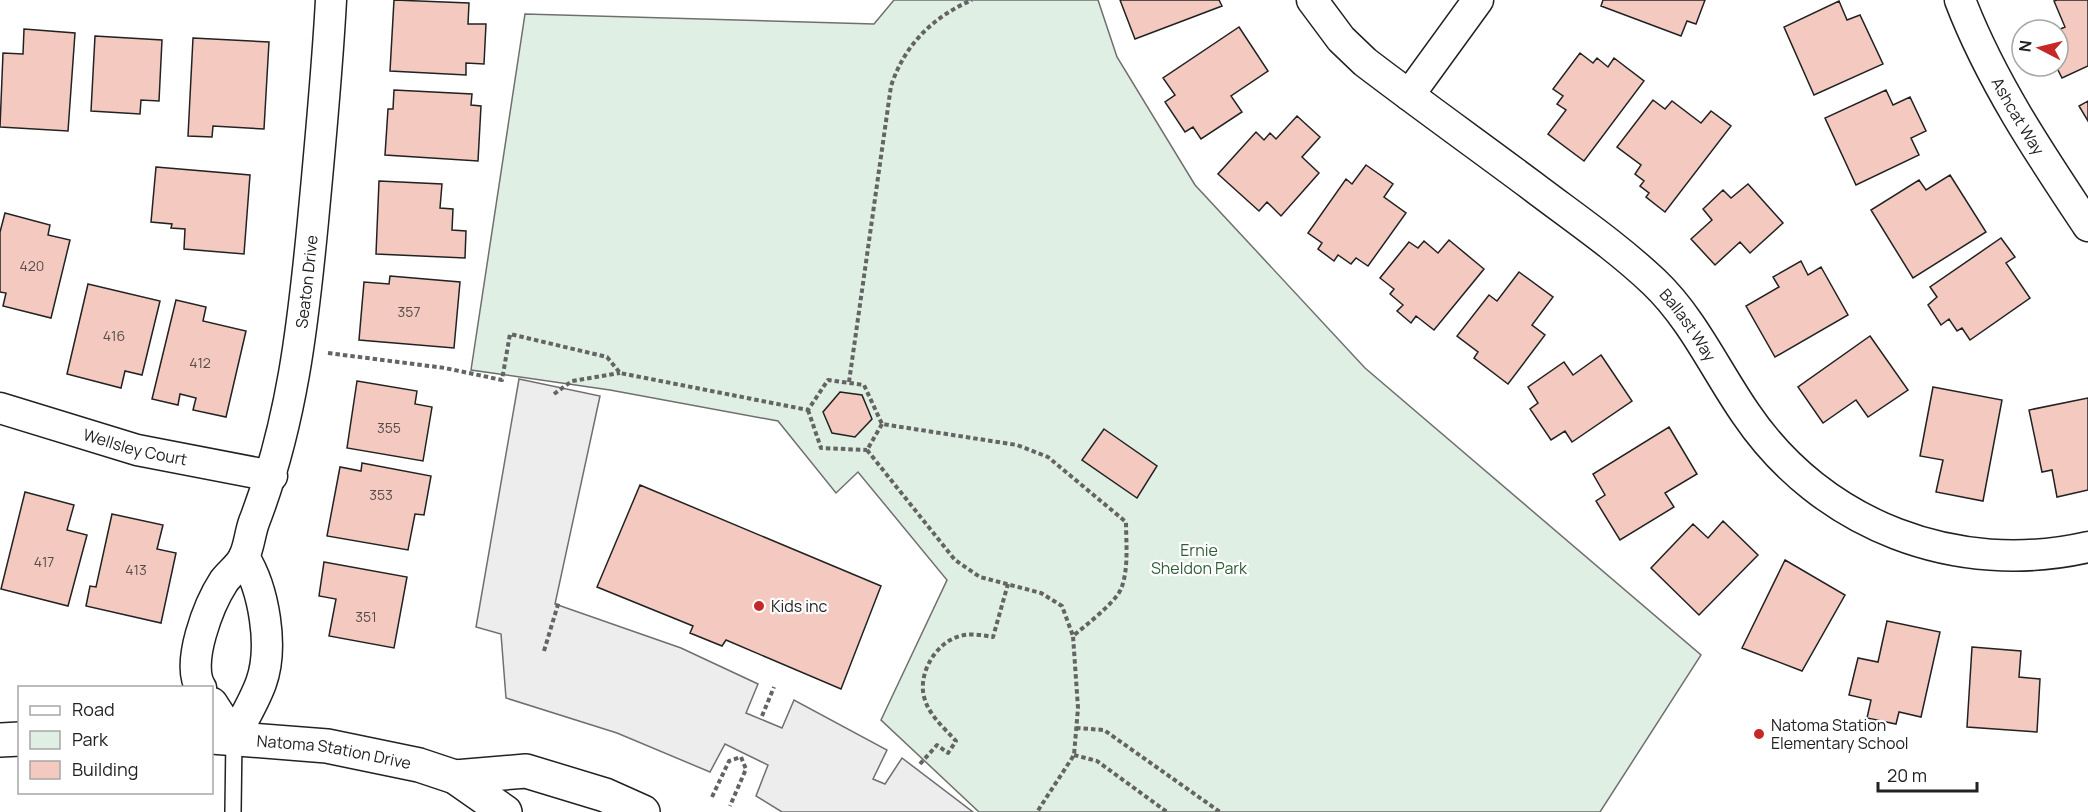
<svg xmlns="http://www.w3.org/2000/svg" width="2088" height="812" font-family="Manrope,sans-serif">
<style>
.green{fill:#e0efe3;stroke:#6f6f6f;stroke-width:1.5}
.parking{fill:#ededed;stroke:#6f6f6f;stroke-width:1.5}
.building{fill:#f3c9c0;stroke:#222;stroke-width:1.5}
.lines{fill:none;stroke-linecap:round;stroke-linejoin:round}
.lane-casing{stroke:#222;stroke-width:18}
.street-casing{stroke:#222;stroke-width:33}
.secondary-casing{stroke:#222;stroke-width:36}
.path{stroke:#646464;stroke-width:4;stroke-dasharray:4.5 3;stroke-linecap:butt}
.lane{stroke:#fff;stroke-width:15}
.street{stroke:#fff;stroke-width:30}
.secondary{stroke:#fff;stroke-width:33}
.poi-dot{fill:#c62828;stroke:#fff;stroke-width:2}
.labels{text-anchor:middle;stroke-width:4.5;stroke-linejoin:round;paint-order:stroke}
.number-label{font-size:14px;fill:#564c4a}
.street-label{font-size:16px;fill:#222;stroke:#fff}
.park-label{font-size:16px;fill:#2f5e38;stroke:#fff}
.poi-label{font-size:16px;fill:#222;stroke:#fff;text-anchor:start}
</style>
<rect width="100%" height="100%" fill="#fff"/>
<path class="green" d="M894,0H1098L1117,57L1195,185L1365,368L1701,655L1600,812H979L881,720L947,580L858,472L836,493L778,421L610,390L471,370L525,14L874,24Z"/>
<path class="parking" d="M519,379L600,396L555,604L681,648L758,684L746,713L782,728L794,700L887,750L873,779L885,784L902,758L973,812H782L756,796L768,765L725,744L710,772L617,733L506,698L501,634L476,627Z"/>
<path class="building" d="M394,0L469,3L468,24H486L484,64L466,63V75L390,71Z
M1120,0H1219L1222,6L1135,39Z
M1603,0H1705L1696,24L1687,21L1681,36L1601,6Z
M2057,0H2088V66L2062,78L2056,66L2058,30L2065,27L2054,1Z
M1839,1L1847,20L1860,15L1883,64L1814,95L1784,27Z
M1239,27L1268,71L1231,96L1242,112L1201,139L1193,127L1185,132L1165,102L1175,95L1163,78Z
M24,29L75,33L68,131L0,127L3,53L23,54Z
M95,36L162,40L159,101L141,100L140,114L91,111Z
M193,38L269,42L264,129L213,126L212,137L188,136Z
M1580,53L1593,63L1597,58L1608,67L1614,58L1644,81L1584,161L1548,134L1566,110L1557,104L1563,96L1553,89Z
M394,90L472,94L471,105L481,106L478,161L385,155L388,109H393Z
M1886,90L1893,105L1910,97L1926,131L1911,138L1919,155L1856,185L1825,118Z
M1653,100L1665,109L1672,101L1701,123L1711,111L1731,126L1665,212L1646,197L1649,193L1640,186L1644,181L1635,174L1641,165L1617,147Z
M2088,101V121L2079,106Z
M1297,116L1320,137L1302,157L1319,173L1281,216L1267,202L1259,211L1218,174L1256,132L1264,140L1270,133L1276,139Z
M1366,165L1393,184L1384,197L1406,213L1368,266L1356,258L1351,264L1338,255L1334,261L1318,249L1322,243L1308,233L1346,179L1352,184Z
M156,167L250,175L244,254L184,249L185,229L171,228L172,224L151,222Z
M1950,175L1986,232L1913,278L1871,210L1919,180L1926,190Z
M379,181L442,184L440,208L453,209L452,230L466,231L465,258L376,254Z
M1748,184L1783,223L1750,253L1740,242L1715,265L1691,239L1712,220L1703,209L1723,190L1731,198Z
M5,213L50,225L48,235L70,240L51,318L3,306L6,293L0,292V232Z
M2001,238L2015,257L2006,263L2030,298L1970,340L1962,328L1957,331L1949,319L1941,325L1928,305L1937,297L1930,287Z
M1449,240L1484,269L1434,330L1416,316L1411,323L1397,311L1403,305L1390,294L1394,289L1380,278L1409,242L1418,248L1424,241L1438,253Z
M1801,261L1808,275L1821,267L1848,315L1775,357L1746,306L1779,287L1773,277Z
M1519,272L1553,297L1532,325L1545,335L1508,384L1474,358L1478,352L1457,336L1489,295L1497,301Z
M390,276L460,282L454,348L359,340L364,282L389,284Z
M88,284L160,301L142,375L125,371L121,388L67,374Z
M176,300L206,307L203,321L246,331L226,417L193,410L196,398L180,394L178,405L152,399Z
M1870,336L1908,390L1868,417L1856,400L1823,423L1798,387Z
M1601,355L1632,401L1572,442L1565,431L1551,440L1530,409L1538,403L1528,387L1564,362L1573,375Z
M357,381L417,391L415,404L432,407L423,461L347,448Z
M1933,387L2002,400L1983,501L1936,492L1943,460L1920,456Z
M840,392L862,395L872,419L855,437L832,433L823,412Z
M2088,398V490L2057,497L2052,470L2042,472L2029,410Z
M1669,427L1697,474L1665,493L1674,507L1620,540L1596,501L1605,495L1593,474Z
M1104,429L1157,466L1137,498L1082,460Z
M362,463L431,476L424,515L415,514L408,550L327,536L340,467L361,471Z
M640,485L881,586L841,689L726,640L722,646L690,633L693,626L597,587Z
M25,492L74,505L67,530L87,535L68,606L1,589Z
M112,514L163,525L157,549L176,553L161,623L86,606L90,586L96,587Z
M1723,521L1758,555L1699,615L1651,568L1693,524L1708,538Z
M1785,560L1845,595L1802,671L1742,648Z
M324,562L407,577L394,648L329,636L336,599L319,596Z
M1887,621L1940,632L1921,717L1899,712L1896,724L1867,718L1871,700L1849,695L1858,658L1878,662Z
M1972,647L2021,651L2019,677L2040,679L2037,732L1967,727Z"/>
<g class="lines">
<defs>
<path id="lane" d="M233,812L234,737"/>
<g id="street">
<path id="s1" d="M1312,0L1341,39L1365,62C1420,104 1476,144 1531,185C1573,217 1616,246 1654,282C1693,319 1716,371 1746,414C1822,526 1957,577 2088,547"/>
<path id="s2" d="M1960,0C1991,81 2040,154 2088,226"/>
<path d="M1409,95L1478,0"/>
<path id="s3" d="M0,408L137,450L272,476"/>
<path id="s4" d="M201,688C185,664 209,604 224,581C230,573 240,566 244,557C249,547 250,533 254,522C292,424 303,325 313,221C320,147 327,74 331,0"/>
<path d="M212,703L234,737C243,720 254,702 261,683C274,647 264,589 244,557"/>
</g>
<g id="secondary">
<path id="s5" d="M212,737L327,746L419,765L455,777L505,812"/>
<path d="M0,740L20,739"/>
<path d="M455,777L526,771L605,795L643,812"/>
</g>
</defs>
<use href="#lane" class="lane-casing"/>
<use href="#street" class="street-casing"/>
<use href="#secondary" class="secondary-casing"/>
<path class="path" d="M328,353L445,368L502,380L510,334L607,357L620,373L808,410L828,380L864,385L882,424L1017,445L1048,457L1126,522C1126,542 1129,569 1121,589C1114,604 1086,625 1073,636L1078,708L1074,755L1037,812
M849,382L891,86C905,44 933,17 972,0
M554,394L572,381L620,373
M808,410L821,448L867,450
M882,424L867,450L955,560L980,577L1041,593L1062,606L1073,636
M544,651L559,601
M762,716L774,687
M1076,728L1104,730L1220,812
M1074,755L1097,761L1167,812
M920,764L937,745L948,753L956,741C945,729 930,716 925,700C916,675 936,642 960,636C971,633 982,635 993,637L1008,584
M712,797L729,761L741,757L746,769L730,806"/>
<use href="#lane" class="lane"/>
<use href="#street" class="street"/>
<use href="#secondary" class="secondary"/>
</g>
<g class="poi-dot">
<circle cx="759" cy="606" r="6"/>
<circle cx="1759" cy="734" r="6"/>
</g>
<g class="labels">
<g class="number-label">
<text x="32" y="271">420</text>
<text x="409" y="317">357</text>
<text x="114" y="341">416</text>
<text x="200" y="368">412</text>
<text x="389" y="433">355</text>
<text x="381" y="500">353</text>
<text x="44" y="567">417</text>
<text x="136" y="575">413</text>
<text x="366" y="622">351</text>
</g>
<g class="street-label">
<text dy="6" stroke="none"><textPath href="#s2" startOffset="130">Ashcat Way</textPath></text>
<text dy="6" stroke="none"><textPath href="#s4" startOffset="428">Seaton Drive</textPath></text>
<text dy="6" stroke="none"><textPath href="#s1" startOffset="500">Ballast Way</textPath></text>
<text dy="6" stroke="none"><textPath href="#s3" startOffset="141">Wellsley Court</textPath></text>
<text dy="6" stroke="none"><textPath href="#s5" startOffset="123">Natoma Station Drive</textPath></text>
</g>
<g class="park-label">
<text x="1199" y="556">Ernie<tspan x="1199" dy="18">Sheldon Park</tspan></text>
</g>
<g class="poi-label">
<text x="771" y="612">Kids inc</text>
<text x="1771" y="731">Natoma Station<tspan x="1771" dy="18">Elementary School</tspan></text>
</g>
</g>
<rect x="18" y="686" width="195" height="108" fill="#ffffff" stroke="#a7a7a7" stroke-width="1.5"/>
<rect x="30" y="706" width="30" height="9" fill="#ffffff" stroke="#a7a7a7" stroke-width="1.5"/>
<text x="72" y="716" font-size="18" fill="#222222">Road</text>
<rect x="30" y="731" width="30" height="18" fill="#e0efe3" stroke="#a7a7a7" stroke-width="1.5"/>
<text x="72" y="746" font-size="18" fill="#222222">Park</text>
<rect x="30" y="761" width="30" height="18" fill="#f3c9c0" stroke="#a7a7a7" stroke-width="1.5"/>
<text x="72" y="776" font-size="18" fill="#222222">Building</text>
<g transform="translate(2040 48) rotate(277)"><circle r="28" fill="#ffffff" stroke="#a7a7a7" stroke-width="1.5"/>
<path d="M0-4.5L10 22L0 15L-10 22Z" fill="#c62828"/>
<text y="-9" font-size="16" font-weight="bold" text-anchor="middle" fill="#222222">N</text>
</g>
<path d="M1878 782v9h99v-9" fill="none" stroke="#222222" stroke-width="3"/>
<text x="1887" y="782" font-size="18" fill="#222222" stroke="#ffffff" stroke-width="4.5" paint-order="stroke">20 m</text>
</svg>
